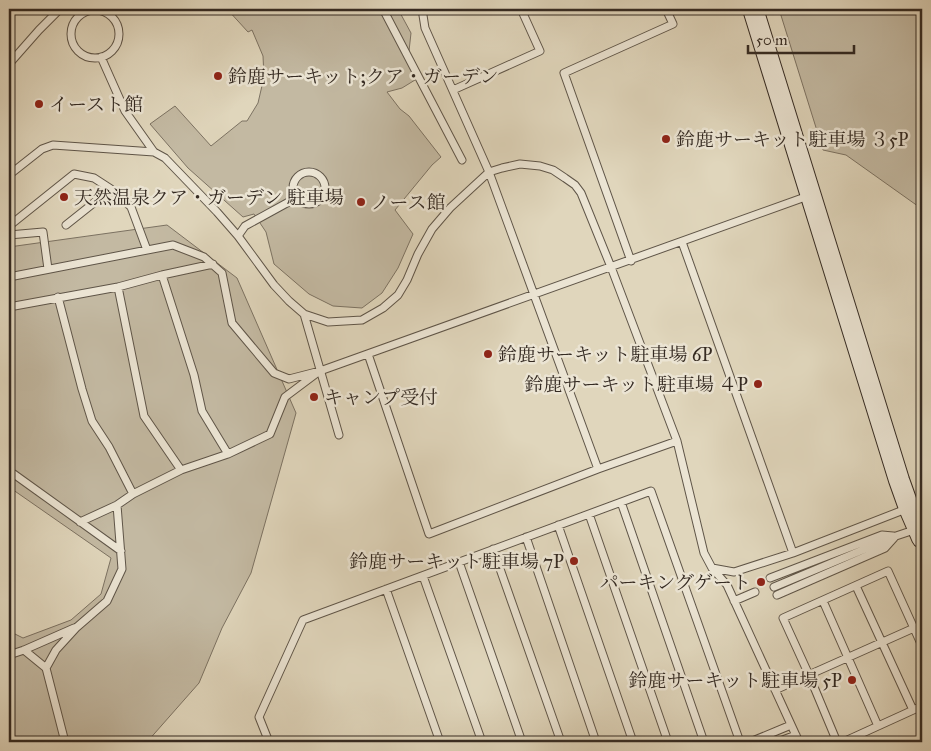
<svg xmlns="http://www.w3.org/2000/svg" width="931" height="751" font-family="'IM FELL Great Primer','Noto Serif JP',serif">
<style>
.green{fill:#c3b9a2;stroke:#7c7262}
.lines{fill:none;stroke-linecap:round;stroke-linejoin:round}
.lane-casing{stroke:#5f5548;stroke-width:9}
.secondary-casing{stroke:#342a22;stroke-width:22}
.lane{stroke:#ebe4d3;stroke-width:7}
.secondary{stroke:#ebe4d3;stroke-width:20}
.poi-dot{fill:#8f2418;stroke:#ebe4d3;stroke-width:2}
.labels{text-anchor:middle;stroke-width:5;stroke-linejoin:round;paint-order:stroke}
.poi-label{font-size:19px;fill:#342a22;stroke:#ebe4d3;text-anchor:start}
</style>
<rect width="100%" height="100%" fill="#e0d6bc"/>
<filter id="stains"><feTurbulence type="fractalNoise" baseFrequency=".004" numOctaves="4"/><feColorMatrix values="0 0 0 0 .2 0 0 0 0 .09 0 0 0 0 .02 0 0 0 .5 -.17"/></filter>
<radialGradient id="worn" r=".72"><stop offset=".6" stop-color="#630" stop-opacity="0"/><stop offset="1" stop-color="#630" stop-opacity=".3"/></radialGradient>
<path class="green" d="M227,9H398L411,33L408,60L415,80L402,88L387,92L400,109L409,116L441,157L432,165L395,210L413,234L398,268L382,293L362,308L333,306L309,294L274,264L266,232L254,214L243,217L188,168L150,124L175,106L211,146L242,121H247L258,103L264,77L263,56L252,30L248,32Z
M779,9H922V209L846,155L823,150Z
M167,225L237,278L296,413L251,573L222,628L199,683L147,742H9V631L23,638L71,620L101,594L111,558L9,487V247Z"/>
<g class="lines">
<defs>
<path id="lane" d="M383,9L462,160
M422,9L425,28L489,172L598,469
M71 34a24 24 0 1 1 48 0a24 24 0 1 1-48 0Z
M101,57L125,111L154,152L165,158L217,212L238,236L274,285L289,301L304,314L328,322L362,320L383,308L398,295L407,280L418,254L432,229L450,208L489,172L502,168L520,164L540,166L553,170L565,178L575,185L581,193L611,267L677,441L704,553L712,568L727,585L799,742
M9,64L39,30L60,9
M453,90L540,51L521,9
M293 188a16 16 0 1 1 32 0a16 16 0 1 1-32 0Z
M9,175L42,149L53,145L154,152
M66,225L105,194L103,184
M9,226L74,174L94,178L114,191L131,207L147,250
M9,235L43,232L48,269
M238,236L245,226L296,198
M682,242L793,553
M631,261L564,73L673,24L666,9
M162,275L194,375L202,411L228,454
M9,277L173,245L204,257L222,273L232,323L274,373L289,379L320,371C483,313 646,255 808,196
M118,287L144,416L181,470
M58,297L82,389L92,421L109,447L133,494
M9,307L118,287L162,275L213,264
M304,314L339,435
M368,354L429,534L598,469L677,441
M9,459L11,472
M9,471L11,472L121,551
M621,502L704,742
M589,514L668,742
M80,522L117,505L133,494L181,470L228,454L270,434L285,397L317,373
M558,525L633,742
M526,537L596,742
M493,549L561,742
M459,562L522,742
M712,568L734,572L793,553L906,509
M423,576L482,742
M770,578L882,535L893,536
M856,586L913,710
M774,587L896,536L917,529
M386,589L440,742
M777,595L885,548L894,538
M734,601L755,592
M823,601L878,726
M24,650L46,668L65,742
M9,655L24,650L74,628
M46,668L56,650L77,627L107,601L122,569L117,505
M775,690L914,628
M9,729L12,742
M269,742L259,717L303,620L651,491L740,742
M750,742L791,725
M777,742L796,735
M837,742L809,675L783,618L888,571L922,646
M843,742L922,706"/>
<path id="secondary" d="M753,9L899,480L909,508L922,538"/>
</defs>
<use href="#lane" class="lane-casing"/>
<use href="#secondary" class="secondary-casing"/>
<use href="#lane" class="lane"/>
<use href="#secondary" class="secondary"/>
</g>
<g class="poi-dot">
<circle cx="218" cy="76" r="5"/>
<circle cx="39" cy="104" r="5"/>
<circle cx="666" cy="139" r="5"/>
<circle cx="64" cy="197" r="5"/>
<circle cx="361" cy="202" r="5"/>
<circle cx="488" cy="354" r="5"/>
<circle cx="758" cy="384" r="5"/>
<circle cx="314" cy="397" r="5"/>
<circle cx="574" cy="561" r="5"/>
<circle cx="761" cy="582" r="5"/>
<circle cx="852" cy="680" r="5"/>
</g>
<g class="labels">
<g class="poi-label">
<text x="228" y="83">鈴鹿サーキット;クア・ガーデン</text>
<text x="49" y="111">イースト館</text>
<text x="676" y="146">鈴鹿サーキット駐車場 ３5P</text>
<text x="74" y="204">天然温泉クア・ガーデン 駐車場</text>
<text x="371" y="209">ノース館</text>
<text x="498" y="361">鈴鹿サーキット駐車場 6P</text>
<text x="748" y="391" text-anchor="end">鈴鹿サーキット駐車場 ４P</text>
<text x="324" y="404">キャンプ受付</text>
<text x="564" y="568" text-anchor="end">鈴鹿サーキット駐車場 7P</text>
<text x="751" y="589" text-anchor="end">パーキングゲート</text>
<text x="842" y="687" text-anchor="end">鈴鹿サーキット駐車場 5P</text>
</g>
</g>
<rect width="931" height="751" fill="none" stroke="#e0d6bc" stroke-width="30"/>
<rect x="10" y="10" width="911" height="731" fill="none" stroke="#342a22" stroke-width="2.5"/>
<rect x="15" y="15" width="901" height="721" fill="none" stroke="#342a22"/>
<path d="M748 45v8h106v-8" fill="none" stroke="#342a22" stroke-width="2.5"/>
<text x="756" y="45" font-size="15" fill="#342a22" stroke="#ebe4d3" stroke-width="4" paint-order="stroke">50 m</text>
<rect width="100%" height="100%" filter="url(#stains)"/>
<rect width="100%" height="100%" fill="url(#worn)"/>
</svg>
